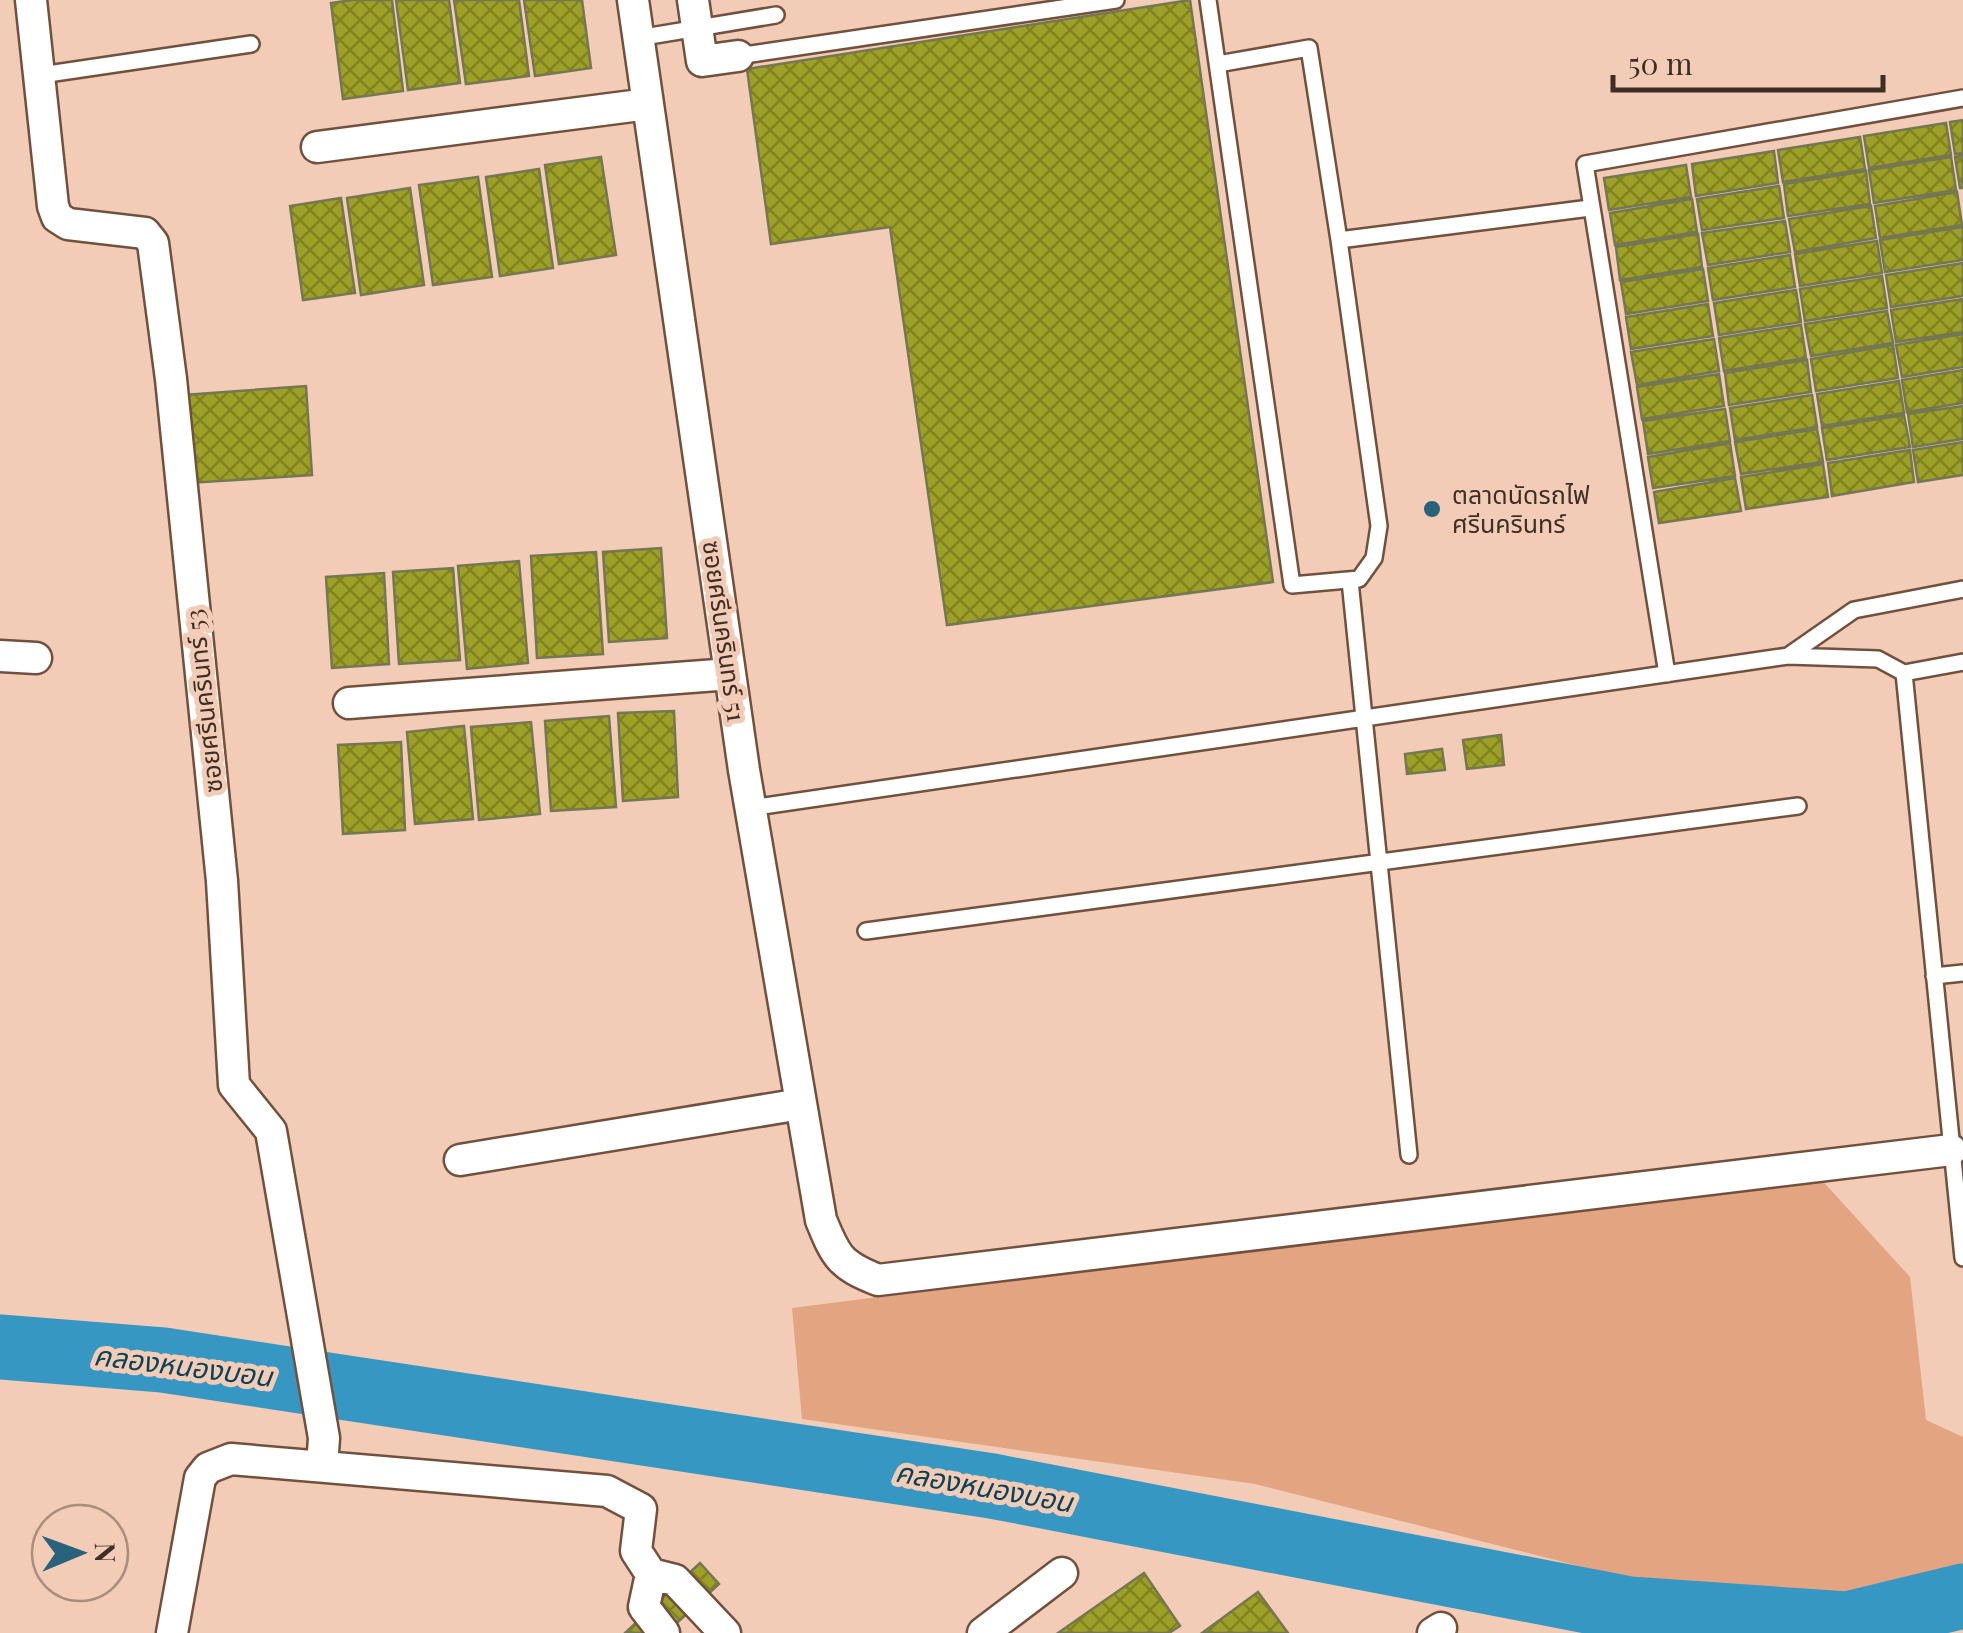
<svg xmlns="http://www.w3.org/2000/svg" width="1963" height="1633" font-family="'Playfair Display','Noto Sans Thai',serif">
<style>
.grass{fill:#e2a481}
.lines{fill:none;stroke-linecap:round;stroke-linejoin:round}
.river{stroke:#3597c2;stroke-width:65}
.building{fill:url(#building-cross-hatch);stroke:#757753;stroke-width:2.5}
.lane-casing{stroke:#71513e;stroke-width:20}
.street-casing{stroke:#71513e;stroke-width:35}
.lane{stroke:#fff;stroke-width:15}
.street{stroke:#fff;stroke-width:30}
.poi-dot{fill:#29627b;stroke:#f2ccb6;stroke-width:4}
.labels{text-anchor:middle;stroke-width:10;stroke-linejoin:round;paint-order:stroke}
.poi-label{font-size:25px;fill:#3e2f26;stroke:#f2ccb6;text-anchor:start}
.street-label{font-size:25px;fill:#3e2f26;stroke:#f2ccb6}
.water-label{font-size:28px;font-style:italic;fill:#094259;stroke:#f2ccb6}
</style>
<defs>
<pattern id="building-cross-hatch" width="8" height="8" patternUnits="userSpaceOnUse" patternTransform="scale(2.5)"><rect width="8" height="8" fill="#9da026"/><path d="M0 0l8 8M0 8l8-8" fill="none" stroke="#818321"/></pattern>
</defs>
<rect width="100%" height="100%" fill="#f2ccb6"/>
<path class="grass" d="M1819,1177L1910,1277L1926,1420L1963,1437V1577L1868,1594L1662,1587L1255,1484L802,1419L792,1308Z"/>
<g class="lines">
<path class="river" d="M0,1347L163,1360L992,1486L1629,1609L1847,1624L1963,1596"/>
</g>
<path class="building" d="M352,0H392L403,91L343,99L331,3Z
M396,0H449L460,83L408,90Z
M454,0H519L529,76L466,84Z
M524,0H582L591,68L535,76Z
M1190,0L1273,582L947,625L890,227L771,244L747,69Z
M1963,120V153L1955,154L1950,122Z
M1946,123L1951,155L1869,168L1864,136Z
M1860,137L1865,169L1783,182L1778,150Z
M1774,151L1778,183L1696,196L1692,164Z
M1963,155V188H1960L1955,157Z
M601,157L616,255L559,264L545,165Z
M1951,157L1956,190L1874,203L1869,170Z
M1686,165L1691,197L1609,210L1604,178Z
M539,169L553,268L500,276L486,177Z
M1866,171L1870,204L1788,216L1784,184Z
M478,177L492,277L433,285L419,185Z
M1779,186L1784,218L1702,230L1697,199Z
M410,188L424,285L361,295L347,198Z
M1957,192L1962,225L1880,238L1875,206Z
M341,198L355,293L303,300L290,206Z
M1692,199L1697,232L1615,245L1610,213Z
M1871,206L1876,238L1795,252L1789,219Z
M1785,221L1790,252L1708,265L1702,233Z
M1963,227V260L1885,272L1880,240Z
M1698,234L1702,267L1620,280L1616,247Z
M1877,241L1882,273L1800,286L1795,254Z
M1790,255L1795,287L1713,300L1708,268Z
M1963,263V296L1891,307L1886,275Z
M1703,269L1708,301L1626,314L1621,282Z
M1882,276L1887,308L1805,321L1800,289Z
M1796,290L1801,322L1719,335L1714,303Z
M1963,299V332L1896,342L1891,310Z
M1708,304L1713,336L1631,349L1626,317Z
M1887,311L1893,343L1811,356L1805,324Z
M1801,325L1806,358L1724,371L1719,338Z
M1963,334V367L1902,377L1896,345Z
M1714,339L1719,371L1637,385L1631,352Z
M1893,345L1898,378L1816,391L1811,359Z
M1807,360L1811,392L1729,405L1725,373Z
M1963,370V403L1907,412L1902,380Z
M1719,374L1724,406L1642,419L1637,387Z
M1899,381L1904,413L1822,426L1817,394Z
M306,386L312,475L189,483L184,395Z
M1812,395L1817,427L1735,440L1730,408Z
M1963,406V439L1913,447L1908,414Z
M1725,409L1730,441L1648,454L1643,421Z
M1904,415L1910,447L1827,460L1822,428Z
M1817,429L1823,462L1741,474L1735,442Z
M1963,442V475L1918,482L1913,450Z
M1730,443L1735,476L1653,488L1648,457Z
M1910,450L1914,482L1832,496L1828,463Z
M1823,464L1828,497L1746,509L1741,477Z
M1735,478L1741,511L1659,523L1654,492Z
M661,548L667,638L609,642L603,552Z
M596,552L603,654L537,658L531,556Z
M519,561L528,663L467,669L458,566Z
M453,568L460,660L399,664L393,572Z
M384,573L389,664L332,668L326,577Z
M674,711L678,797L623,801L618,713Z
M609,716L616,807L551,811L545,721Z
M531,722L540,814L479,820L471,727Z
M464,726L473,819L415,824L407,732Z
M1501,735L1504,765L1467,769L1463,740Z
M401,742L405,830L343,834L338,745Z
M1442,749L1445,770L1407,774L1405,754Z
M700,1563L719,1584L666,1633H625Z
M1144,1573L1180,1626L1169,1633H1058Z
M1258,1592L1288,1633H1202Z"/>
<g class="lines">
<defs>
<path id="lane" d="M1208,0L1292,585L1359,579L1374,558L1379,526L1339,240
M638,38L776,15
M738,56L1116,0
M1218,64L1309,48L1339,240L1590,208
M41,75L251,44
M1350,581L1409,1155
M1788,656L1854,610L1963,589
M1904,673L1963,662
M1667,674L1585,164L1963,98
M750,808L1788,656L1878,659L1904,673L1963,1258
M866,931L1798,806
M1934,976L1963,973"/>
<path id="street" d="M31,0L53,206L57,217L68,224L145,233L153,243L171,379L222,881L234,1085L271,1131L324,1438L322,1466
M633,0L744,770L821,1220C836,1257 840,1265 878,1280L1951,1150
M693,0L702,61L738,56
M317,147L648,104
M0,656L36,658
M349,703L730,674
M460,1160L801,1104
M651,1574L644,1607L664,1633
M172,1633L200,1478L208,1468L231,1459L607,1491L641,1509L636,1551L651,1574L675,1580L725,1633
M983,1633L1062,1573
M1433,1633L1441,1628"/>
</defs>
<use href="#lane" class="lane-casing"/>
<use href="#street" class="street-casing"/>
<use href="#lane" class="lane"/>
<use href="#street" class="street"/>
</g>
<circle class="poi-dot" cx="1432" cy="509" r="10"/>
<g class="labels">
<g class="poi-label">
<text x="1452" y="504">ตลาดนัดรถไฟ<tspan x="1452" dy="29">ศรีนครินทร์</tspan></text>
</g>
<g class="street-label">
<text transform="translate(724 631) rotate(82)" y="9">ซอยศรีนครินทร์ 51</text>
<text transform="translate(204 701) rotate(-96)" y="9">ซอยศรีนครินทร์ 53</text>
</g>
<g class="water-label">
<text transform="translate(183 1366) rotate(7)" y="10">คลองหนองบอน</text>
<text transform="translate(984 1487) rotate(10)" y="10">คลองหนองบอน</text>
</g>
</g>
<g transform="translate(80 1553) rotate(89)"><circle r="48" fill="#f2ccb6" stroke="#aa8d7c" stroke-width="2.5"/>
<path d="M0-8L18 38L0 25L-18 38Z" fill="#29627b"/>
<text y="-15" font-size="28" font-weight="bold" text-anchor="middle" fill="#3e2f26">N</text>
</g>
<path d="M1613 75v15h270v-15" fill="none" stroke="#3e2f26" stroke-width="5"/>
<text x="1628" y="75" font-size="30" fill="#3e2f26" stroke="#f2ccb6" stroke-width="8" paint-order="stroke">50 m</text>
</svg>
